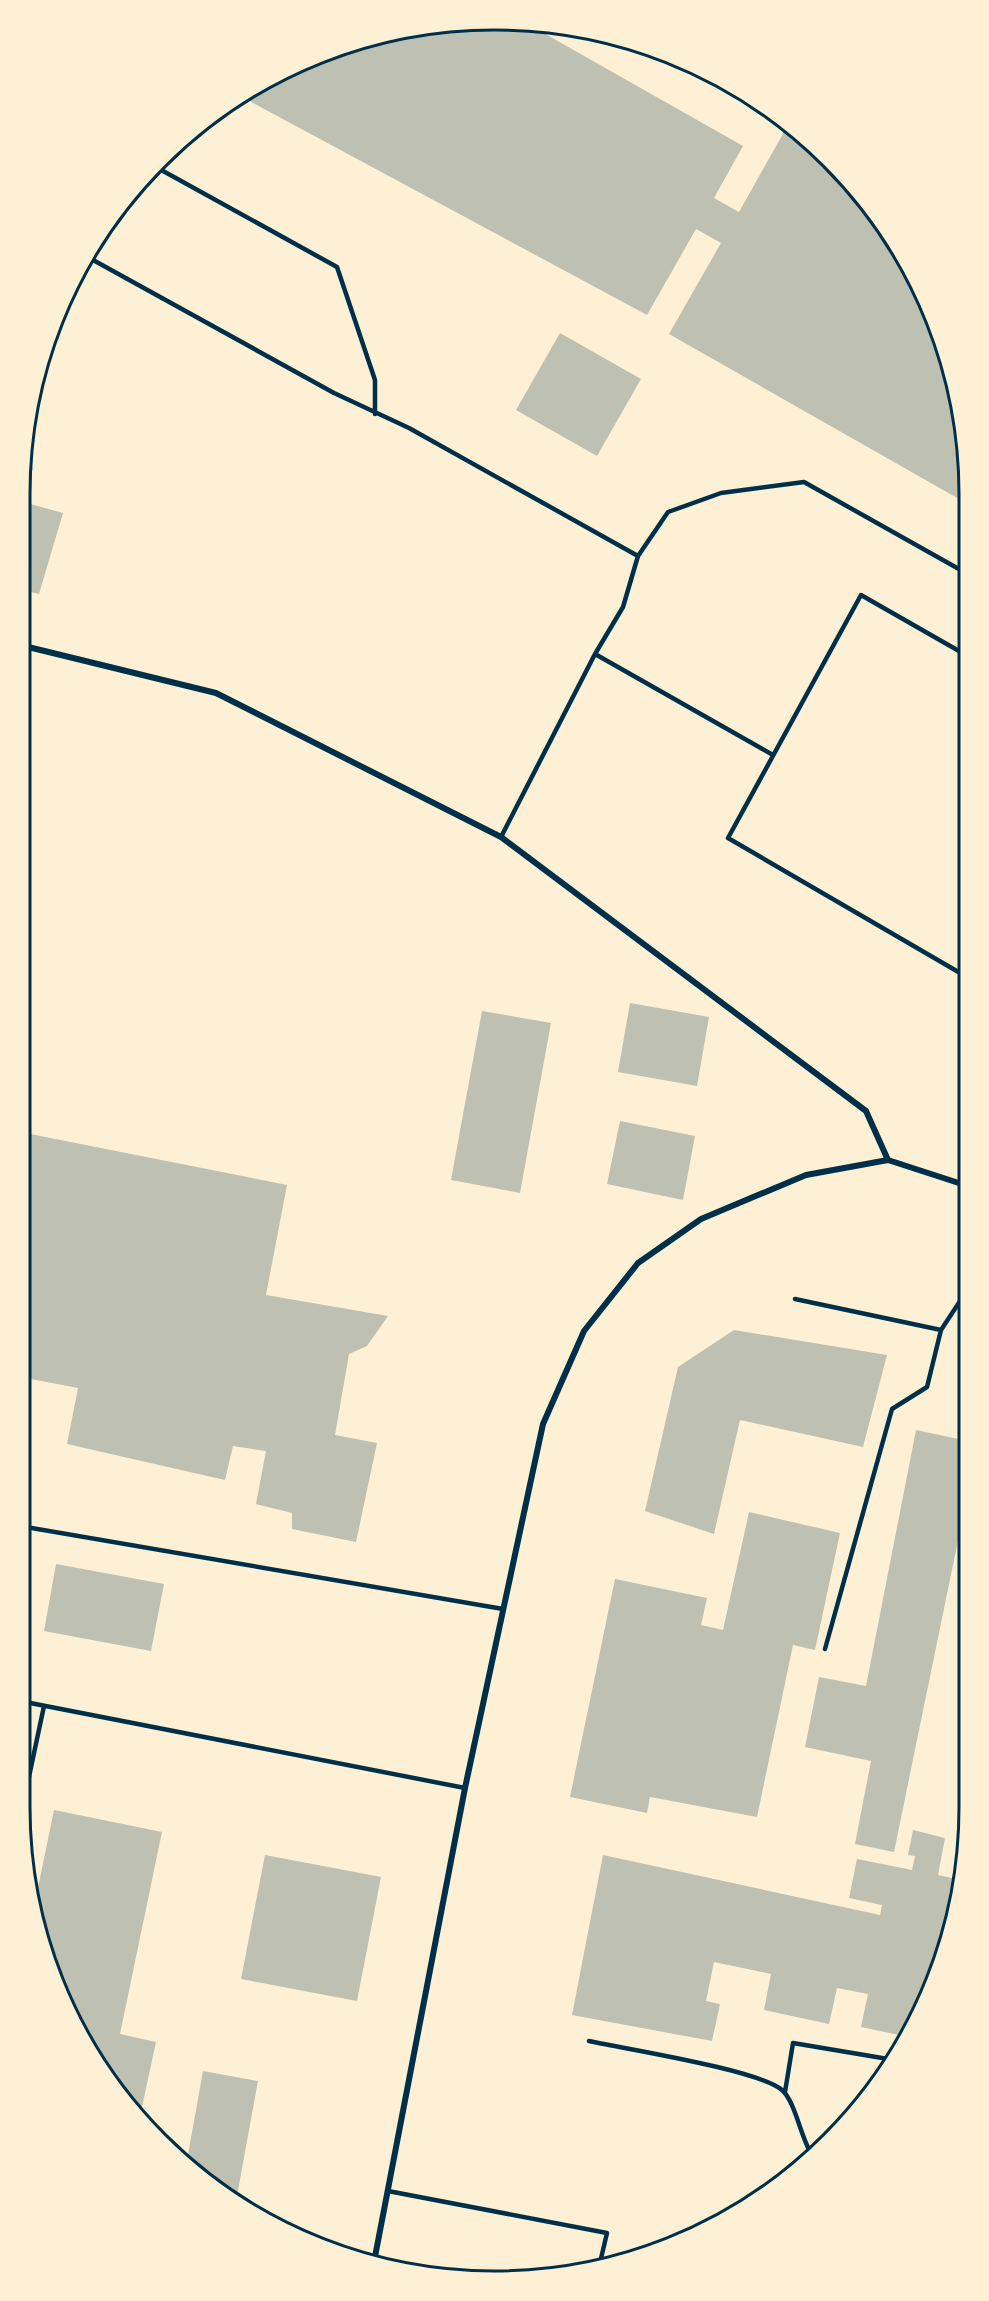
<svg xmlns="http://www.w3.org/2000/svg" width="989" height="2301" font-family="'Source Serif 4',serif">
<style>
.building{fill:#bec0b2}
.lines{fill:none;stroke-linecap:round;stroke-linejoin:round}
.service{stroke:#003049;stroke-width:4.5}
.minor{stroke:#003049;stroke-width:6}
.rim{fill:none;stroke:#003049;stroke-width:3}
</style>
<rect width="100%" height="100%" fill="#fdf0d5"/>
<path class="building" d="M464,21L526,23L743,146L714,198L739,212L789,123L871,205L933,312L965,432L966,503L669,334L721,243L696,229L647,315L240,96L285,68L372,36Z
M560,333L641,379L597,456L516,410Z
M25,463L33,468L23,502L63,513L39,594L20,589V494Z
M630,1003L709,1017L697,1086L618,1072Z
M482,1011L551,1023L520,1193L451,1180Z
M620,1121L695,1136L683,1200L607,1184Z
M20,1132L287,1185L266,1295L388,1316L367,1346L349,1354L335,1435L377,1443L356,1542L292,1529V1513L256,1504L266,1451L233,1446L225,1480L67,1444L78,1388L20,1377Z
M734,1330L887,1355L863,1447L740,1420L714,1534L645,1511L678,1367Z
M916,1430L968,1441L969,1487L894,1852L855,1844L871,1761L805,1747L819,1677L866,1686Z
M749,1512L840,1533L815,1650L793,1645L757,1817L650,1797L647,1813L570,1797L615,1579L707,1598L701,1625L723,1630Z
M56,1564L164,1584L151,1651L44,1631Z
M54,1810L162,1832L120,2034L156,2042L139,2121L83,2044L45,1960L35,1902Z
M913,1830L945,1838L938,1875L952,1878L945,1917L951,1919L944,1960L909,2037L861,2027L868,1994L837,1988L829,2024L764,2010L771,1974L714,1962L706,2001L720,2004L712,2041L572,2015L603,1855L880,1915L882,1905L849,1898L857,1859L912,1870L915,1856L908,1855Z
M265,1855L381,1877L357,2001L241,1979Z
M203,2071L258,2081L236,2201L187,2160Z"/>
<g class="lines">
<path class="service" d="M154,166L337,267L375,380V414
M84,255L334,393L409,428L638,556
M595,654L773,755
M966,655L861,595L728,838L967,977
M501,837L595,654L623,607L638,556L668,512L721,493L804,482L966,573
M795,1299L941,1330
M20,1526L503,1609
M825,1649L892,1409L927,1387L941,1330L968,1289
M20,1701L465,1788
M20,1805H23L44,1706
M589,2041C626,2049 759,2070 782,2090C795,2101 801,2138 811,2153
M785,2092L793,2043L894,2060
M388,2191L607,2233L599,2267"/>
<path class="minor" d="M20,645L216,693L501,837L866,1111L888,1160
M374,2262L465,1788L543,1424L584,1331L638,1263L701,1219L806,1175L888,1160L968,1186"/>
</g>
<path d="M0 0H989V2301H0ZM494 30H495A464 464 0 0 1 959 494V1807A464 464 0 0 1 495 2271H494A464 464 0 0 1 30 1807V494A464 464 0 0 1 494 30Z" fill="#fdf0d5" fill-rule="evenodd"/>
<path class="rim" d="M494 30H495A464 464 0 0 1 959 494V1807A464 464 0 0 1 495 2271H494A464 464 0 0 1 30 1807V494A464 464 0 0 1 494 30Z"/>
</svg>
